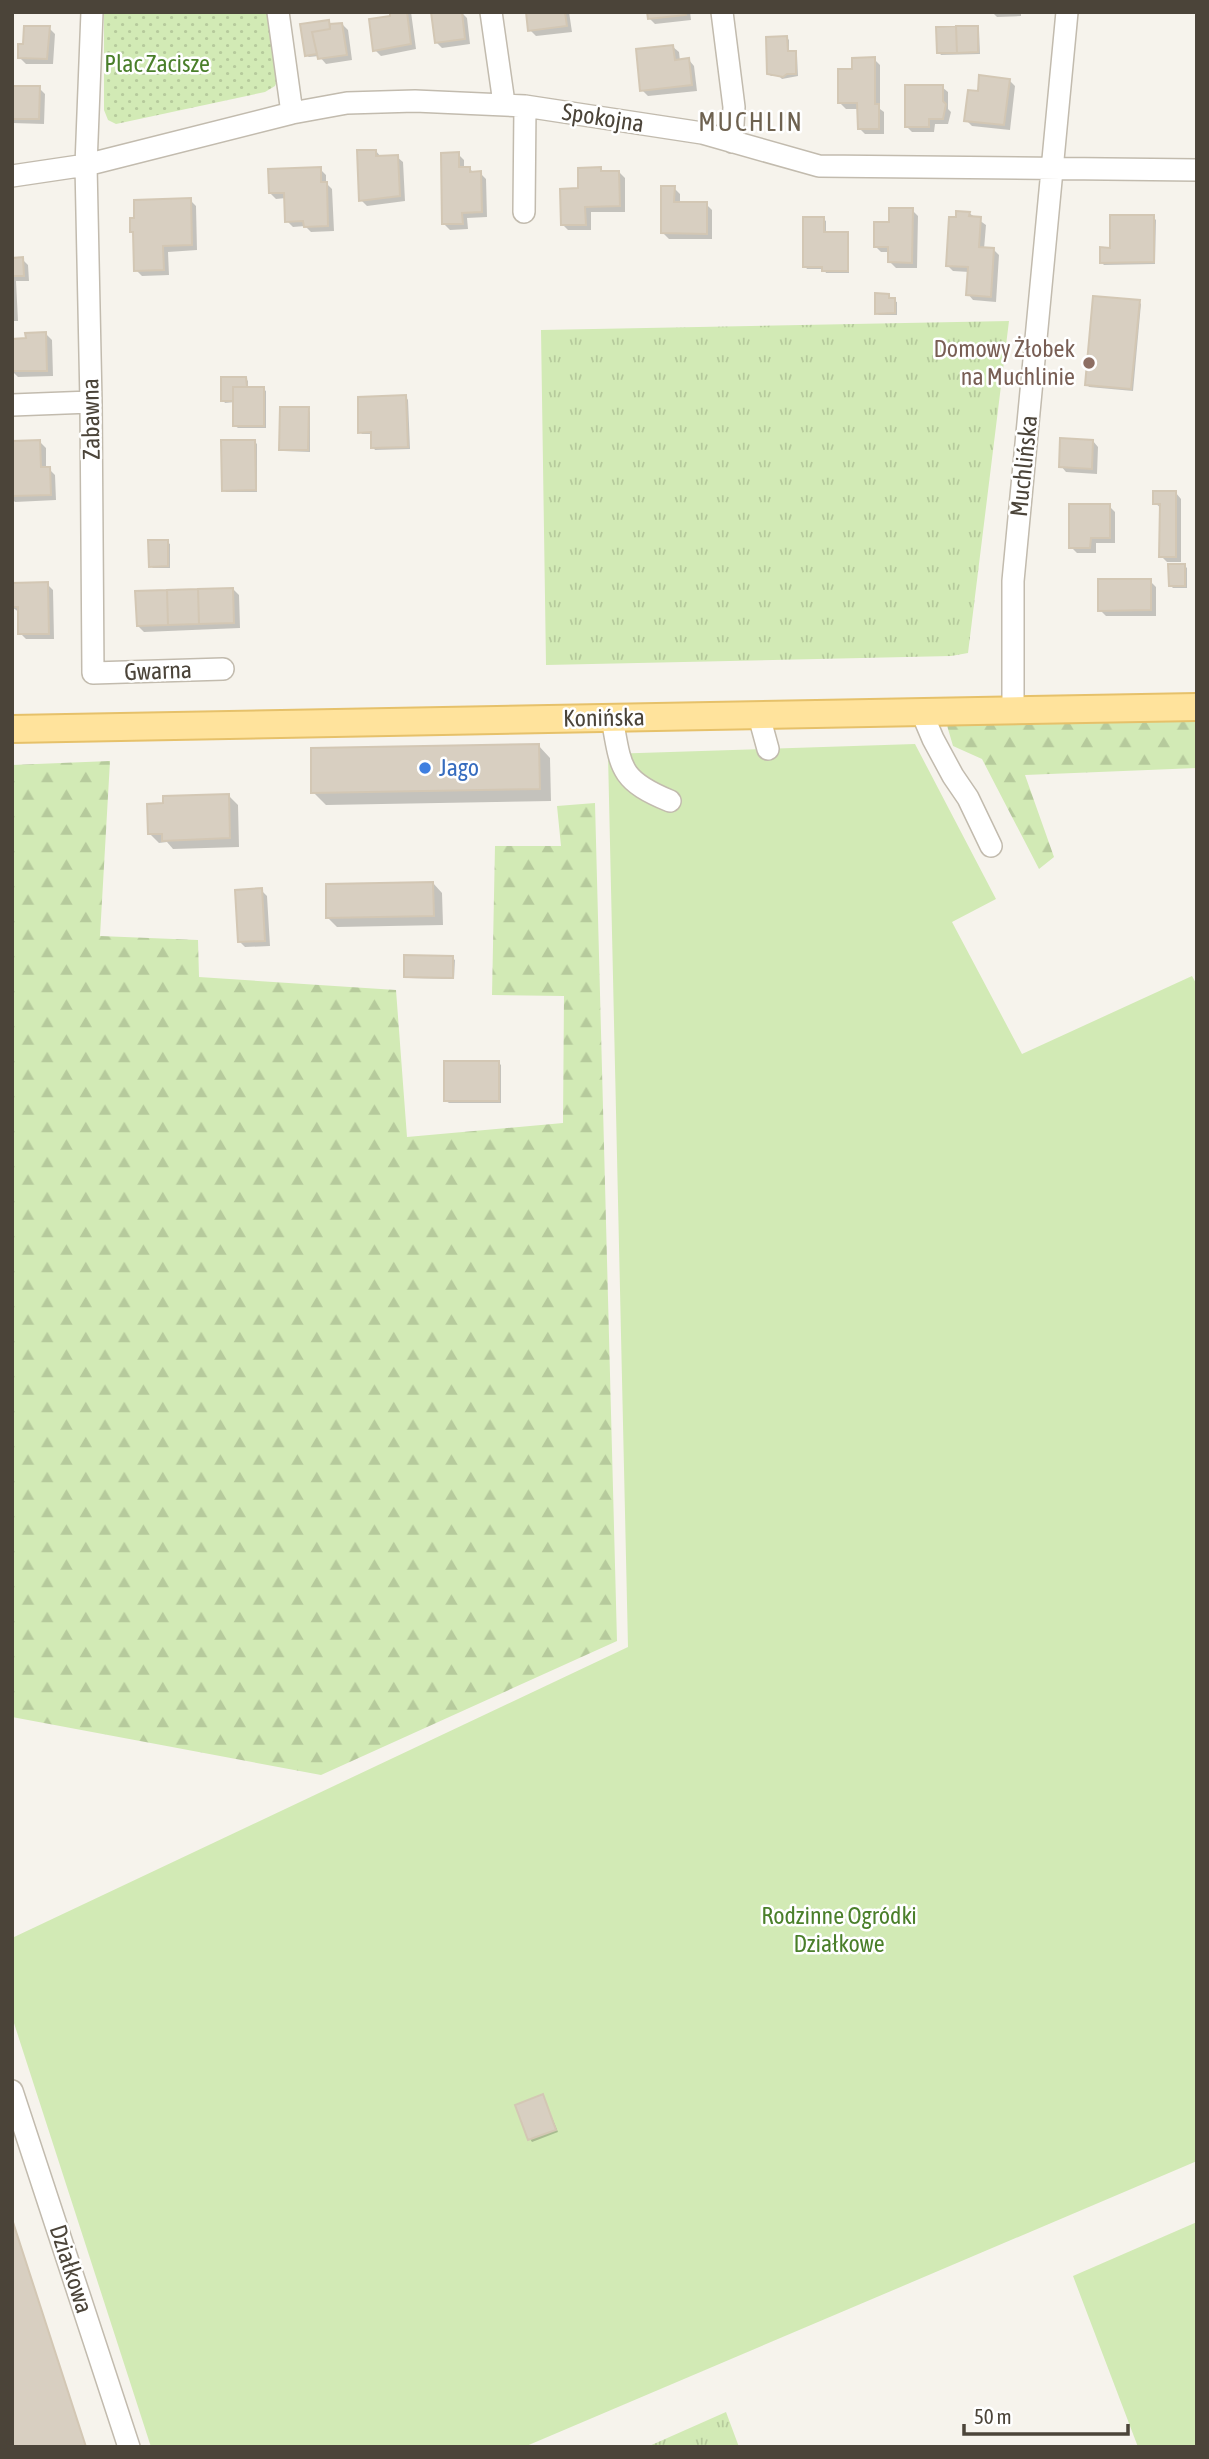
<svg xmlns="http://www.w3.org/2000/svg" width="1209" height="2459" font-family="'Asap Condensed',sans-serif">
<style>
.grass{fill:url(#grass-tufts)}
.forest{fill:url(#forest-firs)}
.park{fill:url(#park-dots)}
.garden{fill:#d2eab5}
.shadow{fill:#0003}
.building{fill:#d8cfc1;stroke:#d3c7b4;stroke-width:2}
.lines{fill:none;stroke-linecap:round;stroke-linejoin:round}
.minor-casing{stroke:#c2bbae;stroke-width:24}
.major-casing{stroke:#e6c16a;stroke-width:30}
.minor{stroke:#fff;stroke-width:21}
.major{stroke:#ffe39c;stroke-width:26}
.education-dot{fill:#8d6e63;stroke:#fff;stroke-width:2.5}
.shop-dot{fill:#3f7fe0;stroke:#fff;stroke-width:2.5}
.labels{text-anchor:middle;stroke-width:5;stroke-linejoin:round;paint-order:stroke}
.park-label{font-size:24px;fill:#4a7f2a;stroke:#fff}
.street-label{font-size:24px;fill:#4b4439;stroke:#fff}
.education-label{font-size:24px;fill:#785e54;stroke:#fff;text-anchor:end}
.shop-label{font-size:24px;fill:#366cbe;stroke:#fff;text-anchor:start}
.neighbourhood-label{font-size:26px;letter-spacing:2px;fill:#6e6250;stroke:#fff}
</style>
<defs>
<pattern id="grass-tufts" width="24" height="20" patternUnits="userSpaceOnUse" patternTransform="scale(1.75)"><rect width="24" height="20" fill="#d2eab5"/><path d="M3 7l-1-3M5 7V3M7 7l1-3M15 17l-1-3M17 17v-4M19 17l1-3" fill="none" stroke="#b6ca9c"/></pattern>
<pattern id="forest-firs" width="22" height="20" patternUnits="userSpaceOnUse" patternTransform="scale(1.75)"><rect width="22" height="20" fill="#d2eab5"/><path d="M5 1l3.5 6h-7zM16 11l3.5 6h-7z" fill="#b6ca9c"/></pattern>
<pattern id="park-dots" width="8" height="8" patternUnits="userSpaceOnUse" patternTransform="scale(1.75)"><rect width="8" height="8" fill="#d2eab5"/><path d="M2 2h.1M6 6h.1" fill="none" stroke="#b6ca9c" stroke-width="1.8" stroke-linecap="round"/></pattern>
</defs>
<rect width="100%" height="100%" fill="#f6f3ec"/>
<path class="grass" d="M1009,321L968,653L951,656L546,665L541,330Z
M726,2412L739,2447H647Z"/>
<path class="forest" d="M1197,716V768L1025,775L1054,857L1039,869L982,759L953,746L946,722Z
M110,761L100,936L198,940L199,977L396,990L407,1137L563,1123L564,996L492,995L495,846H561L557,806L595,803L617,1641L321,1775L12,1717V765Z"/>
<path class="park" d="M104,12H271L279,77L275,86L265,92L116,124L108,120L104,110Z"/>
<path class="garden" d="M915,744L996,899L952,922L1022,1054L1192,976L1197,985V2161L524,2447H151L12,2017V1938L628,1647L608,754Z
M1197,2222V2447H1138L1073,2276Z"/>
<path class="shadow" d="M391,12H411L416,49L381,56L375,50L392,18Z
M461,12L467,18L470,44L442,48L436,42Z
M527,12H569L572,32L536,36L530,30Z
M649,12H690L691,20L655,24L649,18Z
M992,12H1021V16L997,17Z
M329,22L331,25L342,24L348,30L352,60L326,64L319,56L309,57L306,55Z
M49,28L55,34L53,64H26L20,58L25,45Z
M977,28L979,30L980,54L941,55L939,52Z
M787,38L789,40V53L797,55L798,76L782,79L779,76H771L769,74Z
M673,47L679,52L680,61L689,60L694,66L697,91L648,96L642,90Z
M874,59L880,65V109L884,112V134H865L859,128V109H846L840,103L854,70Z
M1009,80L1015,86L1010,130L972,126L966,120L979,93Z
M942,87L948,92V109L951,112L948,124H935L934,132H912L906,126Z
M12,88H39L45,94L44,124L12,123Z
M376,151L381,157H397L403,162L405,201L367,206L361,200Z
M458,154L464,160V169L469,168L474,173H480L486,179L487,217L467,218L468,229L450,230L444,224Z
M320,169L326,175V183L332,189L334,231L311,232L305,226L293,227L287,221L286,198L276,199L270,193Z
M600,169L604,173L619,172L625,178V212H591V230H568L562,224L580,190Z
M674,188L680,194V204H706L712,210V239H669L663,233Z
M190,200L196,206L197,250L168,252L169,275L142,276L136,270L135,234L132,231Z
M912,210L918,216L917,268H896L890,262V252H881L875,246L891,224Z
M969,213L986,225L984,249H993L999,255L996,302L973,300L968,294L969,272L953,271L947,265Z
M1153,217L1156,220L1155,264L1104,265L1102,263L1111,249Z
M823,219L826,221V233H847L849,236V273H826L824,269H807L805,266Z
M12,259H22L28,265L29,281H16L18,321H12Z
M888,295L891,300L897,302V315H879L876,313Z
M1139,302L1141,304L1133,391L1089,387L1087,384Z
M46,334L52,340L53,376L18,377L12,371L27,340Z
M246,379L248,381V389H263L266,391V428H238L235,426V402L225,403L223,400Z
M406,397L408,400L410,449L375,450L373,447V434H362L360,432Z
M308,409L310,412V452L283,451L281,449Z
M254,441L257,444V492H226L224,490Z
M1093,441L1098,447L1097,474L1066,472L1061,466Z
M40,442L46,448V469H49L55,475L56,500L15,502L12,499V443Z
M1176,493L1181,499V562H1167L1161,556L1162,509L1155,503Z
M1109,506L1115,512V543H1096V553H1077L1071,547Z
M167,542L170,544V568H153L150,566Z
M1184,565L1187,568V588H1173L1170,585Z
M1150,581L1156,587V616H1106L1100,610Z
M12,584H47L53,590L54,639H26L20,633V613L12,607Z
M233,589L239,595L240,628L144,632L138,626Z
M538,745L550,758L551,801L326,805L313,792Z
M228,795L238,805L239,847L173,849L167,842L159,843L150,834L165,805Z
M433,883L442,893L443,925L337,927L328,918Z
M261,890L267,896L270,946L245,947L239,941Z
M452,958L455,960L454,979L408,978L406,976Z
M498,1062L501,1065V1103H449L446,1101Z
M543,2096L558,2132L532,2142L530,2139Z
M12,2218L86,2447H12Z"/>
<path class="building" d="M390,12H407L411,44L373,51L369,19L390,16Z
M431,12H462L465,39L435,43Z
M526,12H565L567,26L528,31Z
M647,12H685L686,15L648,19Z
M329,20L330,29L312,32L317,54L305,56L300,24Z
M342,23L347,55L318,59L312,32L330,29V24Z
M24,26H50L47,59L18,58V44H23Z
M956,26H978V52L957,53Z
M956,26L957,53H937L936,27Z
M787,36L788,51H796V74H787L783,77L767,74L766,37Z
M673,45L675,60L689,58L692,85L640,91L636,49Z
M875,57V104H879V129H858L857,103H838V69H852V58Z
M979,75L1010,79L1004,125L964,121L968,90L978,91Z
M905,85H943V101L946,104L943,119H929V127H905Z
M12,86H40L39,119H12Z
M357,150H376V156L398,155L400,196L359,201Z
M459,152V167H470V172L481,171L482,212L462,213L463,224H442L441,153Z
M321,167V182H327L328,226L304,227L303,221L285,222L284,193H269L268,169Z
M601,167V171H619L620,206L585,207L586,225H561L560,189L578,188V168Z
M661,186H675L674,202H707V234L661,233Z
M191,198L192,245L163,246L164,270L134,271L133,232H130V218H134V200Z
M889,208H913L912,263L888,262V247H874V222H889Z
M956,211L970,212L969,216L981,217L979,247L994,248L991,297L966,295L968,267L946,266L949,217H956Z
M1110,215H1154V262L1100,263V247L1110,248Z
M803,217H824V232H848V271H822V267H803Z
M23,257L24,276H12V258Z
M875,293L889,294V298H895V313L875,314Z
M1093,296L1140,300L1131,389L1085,385Z
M46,332L47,371H12V339L26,338L25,333Z
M221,377H246L247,387H233V401H221Z
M233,387H264V426H233Z
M406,395L408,447L371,448V432L358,433V397Z
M280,407H309L308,450H279Z
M1060,438L1093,440L1092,469L1059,467Z
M40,440L41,467H50L51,495L12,496V441Z
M221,440H255L256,490L222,491Z
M1153,491H1176V557H1159L1160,504H1153Z
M1069,504H1110V538H1091L1090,548H1069Z
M148,540H168V566L149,567Z
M1168,564H1185V586H1169Z
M1098,579H1151V610L1098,611Z
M48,582L49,634H18V607H12V583Z
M233,588L234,623L199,624L198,589Z
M198,589L199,624L168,625L167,590Z
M167,590L168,625L137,626L135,591Z
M539,744L540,789L311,793V748Z
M229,794L230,838L162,841V834H148L147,804L163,803V796Z
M433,882L434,916L326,918V884Z
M262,888L265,941L238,942L235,890Z
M404,955L453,956V978L404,977Z
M444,1061H499V1101H444Z
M543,2094L556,2130L528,2140L515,2105Z
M12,2219L86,2447H12Z"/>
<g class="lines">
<defs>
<path id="minor" d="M92,12L86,165L91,402L93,673L223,669
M278,12L292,113
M491,12L504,103
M722,12L734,107L732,142
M12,176L86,165L292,113L347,103L415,101L525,106L702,133L819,166L1197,170
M524,212L525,106
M12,405L91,402
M1013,711V581L1067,12
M922,713L933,739L953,776L968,798L991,846
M759,716L768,749
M612,718C621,768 619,780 670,801
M12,2091L129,2447"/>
<path id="major" d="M12,729L1197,707"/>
</defs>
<use href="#minor" class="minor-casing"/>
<use href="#major" class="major-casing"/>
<use href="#minor" class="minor"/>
<use href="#major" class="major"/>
</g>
<circle class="education-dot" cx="1089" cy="363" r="7"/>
<circle class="shop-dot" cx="425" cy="768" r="7"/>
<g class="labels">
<g class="park-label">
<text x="157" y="72">Plac Zacisze</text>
<text x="839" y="1924">Rodzinne Ogródki<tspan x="839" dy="28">Działkowe</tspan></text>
</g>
<g class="street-label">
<text transform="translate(603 118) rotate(9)" y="8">Spokojna</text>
<text transform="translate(91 419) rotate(-91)" y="8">Zabawna</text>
<text transform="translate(1024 466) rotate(-84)" y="8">Muchlińska</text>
<text transform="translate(158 671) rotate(-2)" y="8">Gwarna</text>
<text transform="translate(604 718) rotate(-1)" y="8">Konińska</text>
<text transform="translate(71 2269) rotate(72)" y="8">Działkowa</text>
</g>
<g class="education-label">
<text x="1075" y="357">Domowy Żłobek<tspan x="1075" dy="28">na Muchlinie</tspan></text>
</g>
<g class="shop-label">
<text x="439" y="776">Jago</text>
</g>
<g class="neighbourhood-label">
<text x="751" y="131">MUCHLIN</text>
</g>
</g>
<rect width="1209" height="2459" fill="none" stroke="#4b4439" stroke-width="28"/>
<path d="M964 2424v10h164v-10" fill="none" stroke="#4b4439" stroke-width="3.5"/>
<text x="974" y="2424" font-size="21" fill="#4b4439" stroke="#ffffff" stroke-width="5" paint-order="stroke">50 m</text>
</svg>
